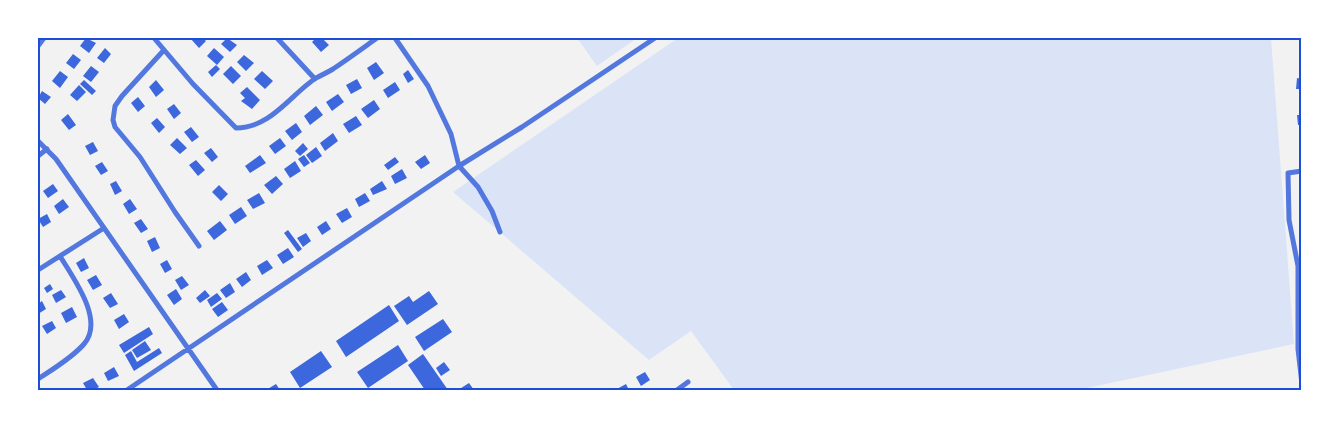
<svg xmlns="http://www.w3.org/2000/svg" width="1339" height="428" font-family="Mulish,sans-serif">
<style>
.green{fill:#dbe4f7}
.building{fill:#3d67dc}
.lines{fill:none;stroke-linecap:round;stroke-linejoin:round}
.minor{stroke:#5277de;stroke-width:5}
.neatline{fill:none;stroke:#1d4ed8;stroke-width:2}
</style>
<rect width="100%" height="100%" fill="#f2f2f2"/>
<path class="green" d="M577,38H637L597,66Z
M678,38H1271L1294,344L1087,388L1088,390H734L691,331L649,360L453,192Z"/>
<path class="building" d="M86,38L96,43L89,53L80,46Z
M190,38H203L206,41L199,48Z
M227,38L237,45L230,52L221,44Z
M316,38H322L329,45L321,52L312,42Z
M105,48L111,54L104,63L97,58Z
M214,48L224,57L217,65L207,56Z
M73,54L81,60L74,69L66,63Z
M244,55L254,63L246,71L237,62Z
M376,62L384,73L374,80L367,68Z
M216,65L220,69L212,77L208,72Z
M91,66L99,72L91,82L83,76Z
M231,66L241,76L233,84L223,74Z
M408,70L414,79L408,83L403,74Z
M60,71L68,77L60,88L52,81Z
M262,71L273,81L265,89L254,79Z
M1297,78L1302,79V89H1296Z
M357,79L362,88L351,94L346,85Z
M84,80L96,91L92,95L80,84Z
M156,80L164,90L156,97L149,87Z
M395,82L400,90L388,98L383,90Z
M79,85L86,92L77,101L70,95Z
M247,87L260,100L252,109L241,101L245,98L240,93Z
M42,91L51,97L45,104L38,98Z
M338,94L344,102L332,111L326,102Z
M138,97L145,106L138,112L131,103Z
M374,100L380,109L368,118L361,109Z
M174,104L181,113L174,119L167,109Z
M316,106L323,115L310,125L304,116Z
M68,114L76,125L69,130L61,120Z
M1297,115H1302V125H1298Z
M356,116L362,125L349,133L343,124Z
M157,118L165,127L159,133L151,123Z
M296,123L302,132L292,140L285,131Z
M191,127L199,137L192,142L184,132Z
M333,133L338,141L325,151L320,143Z
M177,138L187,148L180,154L170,145Z
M280,138L286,146L275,154L269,146Z
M93,142L98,151L90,155L85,146Z
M303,143L308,149L300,156L295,151Z
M316,147L322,156L312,163L306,155Z
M211,148L218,157L212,162L204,153Z
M260,155L266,163L250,173L245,166Z
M304,155L310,163L304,167L298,159Z
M425,155L430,163L421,169L415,162Z
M395,157L399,162L388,170L384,165Z
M196,160L205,170L198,176L189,165Z
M295,161L301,171L290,178L284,169Z
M102,162L108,171L101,175L95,166Z
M402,169L407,178L395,184L391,176Z
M276,176L283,184L272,194L264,185Z
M116,181L122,191L115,195L110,184Z
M382,181L387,189L373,195L370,189Z
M53,184L58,191L48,198L43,191Z
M219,185L228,194L221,201L212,192Z
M259,193L265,203L253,209L247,200Z
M365,193L370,201L359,207L355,199Z
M63,199L69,207L59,214L54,206Z
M130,199L137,209L129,214L123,204Z
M241,207L247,216L235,224L229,215Z
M347,208L352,217L342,223L336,214Z
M47,214L51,222L43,227L38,219Z
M141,219L148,229L141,233L134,223Z
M220,221L227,230L214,240L207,231Z
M326,221L331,229L322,235L317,227Z
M288,230L302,249L298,252L284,233Z
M306,233L311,241L303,247L297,238Z
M155,237L160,248L152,252L147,241Z
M288,248L294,257L283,264L277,255Z
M84,258L89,268L81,272L76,263Z
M167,260L172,269L165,273L160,264Z
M267,260L273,268L262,275L257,266Z
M246,272L251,280L242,287L236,279Z
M96,275L102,285L93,290L87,280Z
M182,276L189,285L181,290L175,280Z
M230,283L235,292L226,298L220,290Z
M50,284L53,289L47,293L44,288Z
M176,289L182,299L174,305L167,295Z
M61,290L66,297L56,303L52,295Z
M205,290L210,296L200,303L196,298Z
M429,291L438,304L407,325L394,306L409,296L413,302Z
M111,293L118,304L110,308L103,298Z
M217,293L222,299L211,307L207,300Z
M42,301L46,309L38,314V304Z
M222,302L228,310L218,317L212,309Z
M389,305L399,321L346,357L336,341Z
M72,307L77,317L66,323L61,313Z
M124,314L129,322L119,329L114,320Z
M443,319L452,332L424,351L415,337Z
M52,321L56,328L47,334L42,326Z
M149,327L153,334L124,353L119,345Z
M145,341L151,350L137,358L132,350Z
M398,345L408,361L368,388L357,372Z
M159,348L162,353L134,371L125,355L131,351L137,362Z
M321,351L332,367L300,388L290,372Z
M423,354L448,390H425L408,365Z
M444,362L450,370L441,376L436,368Z
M114,367L119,376L108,381L104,373Z
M645,372L650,380L641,386L636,377Z
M93,378L99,387L93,390H87L83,383Z
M469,383L474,390H458Z
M276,384L280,390H266Z
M626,384L629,390H615Z"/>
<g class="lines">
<path class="minor" d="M154,38L193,84L236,128C271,128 290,95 316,78C322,75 328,72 333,69C348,59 363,48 377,38
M277,38L315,79
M395,38L428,86L451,134L459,166L478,187L492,211L500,232
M38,46L44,38
M164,50L122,96L115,106L113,120L115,127L140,157L175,212L199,246
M38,141L56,159L217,390
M38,156L47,149
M1302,171L1288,173L1289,220L1298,266V349L1302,384
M38,270L104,228
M38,379C53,369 72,358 84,344C105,320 73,278 60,256
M127,390L459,166L522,127L655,38
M677,390L688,382"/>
</g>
<rect width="1339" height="428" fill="none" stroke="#ffffff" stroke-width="78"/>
<rect x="39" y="39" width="1261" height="350" class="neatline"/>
</svg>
